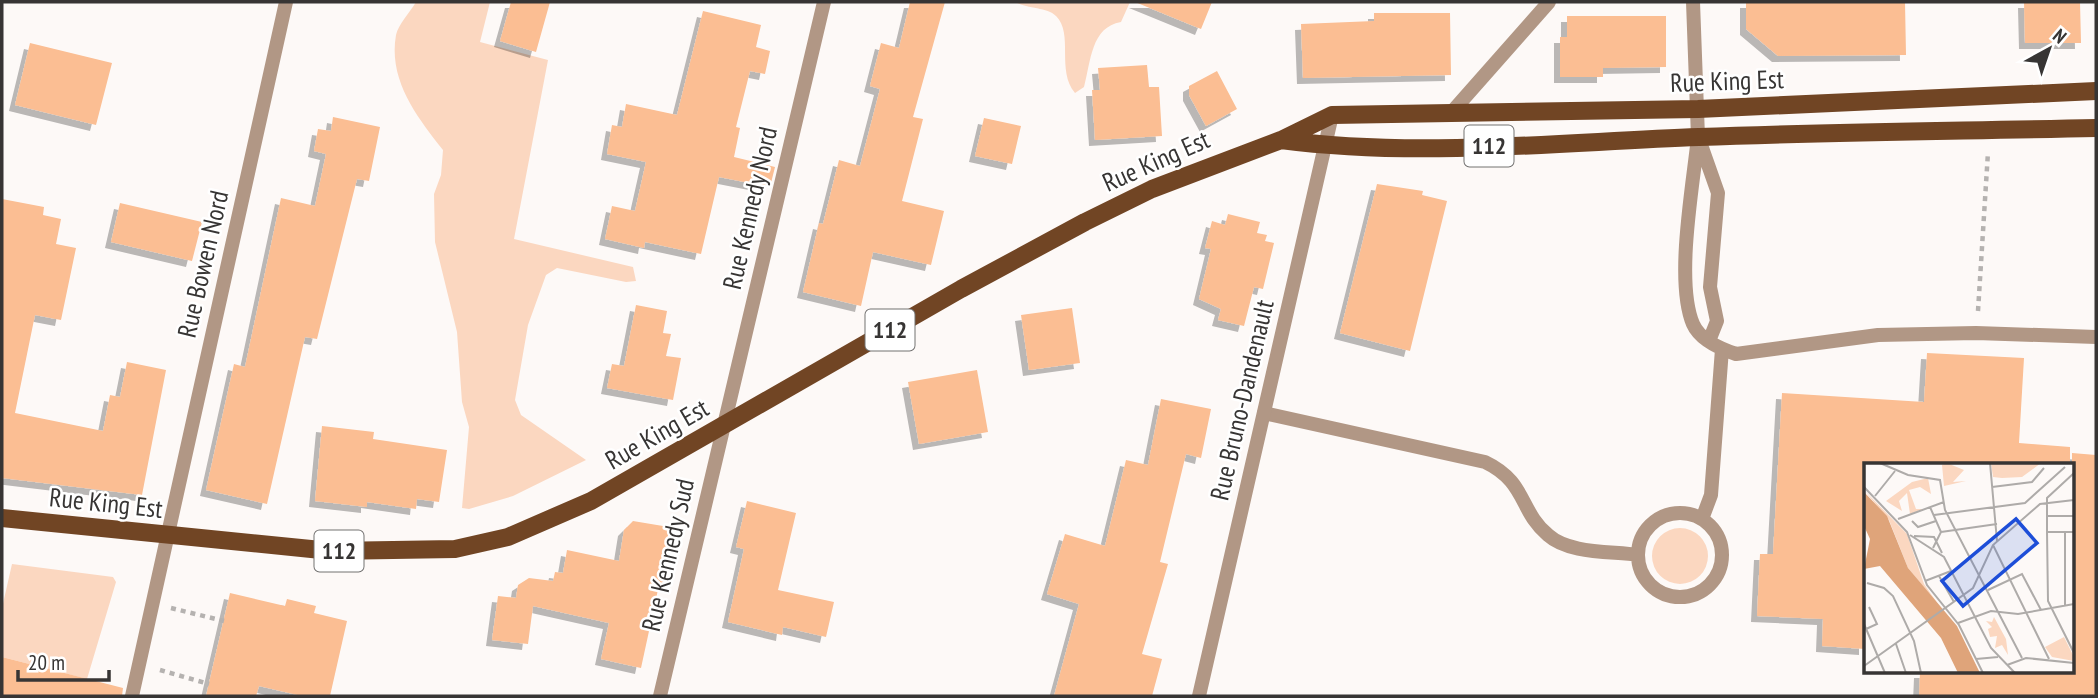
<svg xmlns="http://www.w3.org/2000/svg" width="2098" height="698" font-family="'PT Sans Narrow',sans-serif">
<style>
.green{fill:#fbd7c0}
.building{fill:#fbbe93;filter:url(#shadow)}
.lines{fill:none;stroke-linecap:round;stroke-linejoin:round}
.path{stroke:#b5b2b0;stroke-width:4.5;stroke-dasharray:5 5;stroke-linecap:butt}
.service{stroke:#b19785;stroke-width:14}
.minor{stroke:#b19785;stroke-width:14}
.tertiary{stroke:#b19785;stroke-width:14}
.primary{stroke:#714524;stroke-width:18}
.labels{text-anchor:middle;stroke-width:5;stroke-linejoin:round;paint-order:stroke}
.shield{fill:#fff;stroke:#737271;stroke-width:2}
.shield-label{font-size:24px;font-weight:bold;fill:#373534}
.street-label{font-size:26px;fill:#373534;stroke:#fff}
.inset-road{fill:none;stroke:#aeaba9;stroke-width:2}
.view{fill:#1d4ed8;fill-opacity:0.15;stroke:#1d4ed8;stroke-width:3.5}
.inset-edge{fill:none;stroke:#373534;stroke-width:3.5}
</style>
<defs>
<filter id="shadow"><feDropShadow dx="-6" dy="6" stdDeviation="0" flood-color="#0004"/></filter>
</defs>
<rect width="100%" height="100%" fill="#fdf9f7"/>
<path class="green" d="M416,2H490L480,42L548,60L514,239L633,267L636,281L626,282L557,268L546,275L528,325L515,400L521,415L586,460L513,496L469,509L462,508L469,427L462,402L457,332L435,242L434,194L441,175L443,150C417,117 388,80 396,35C398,25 410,12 416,2Z
M1015,2H1130L1121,22C1091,27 1091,61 1084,87L1075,93C1056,70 1074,34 1056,16C1047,7 1027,9 1015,2Z
M1652 556a28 28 0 1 1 56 0a28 28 0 1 1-56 0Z
M12,564L113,577L116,582L87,679L2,657V608Z"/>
<path class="building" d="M511,2H550L536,52L500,41Z
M910,2H945L913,117L923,119L902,201L944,211L931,265L873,252L861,306L803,292L819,223L823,224L839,160L860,166L880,89L870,86L881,43L899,48Z
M1135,2H1212L1201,29Z
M1746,2H1905L1906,55L1778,56L1746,29Z
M2024,2H2080L2081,43H2025Z
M703,11L761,25L756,47L770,51L765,74L750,71L736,127L740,128L734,157L775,167L770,187L719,177L701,254L645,242L644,248L605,239L612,206L635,211L646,162L607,154L612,125L622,127L626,104L677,115Z
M1374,13H1450L1451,75L1303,78L1301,24L1374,21Z
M1567,16H1666V67L1603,68V77H1560V37H1567Z
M30,43L112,63L96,125L15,105Z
M1147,65L1149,87H1159L1162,136L1095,140L1092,90H1100L1098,68Z
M1217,71L1237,109L1206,126L1189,95V86Z
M333,117L380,127L369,181L357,179L317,339L305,337L267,504L206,490L234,364L245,367L281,198L315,206L326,154L314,151L318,129L331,131Z
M984,118L1021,126L1012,164L975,156Z
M1377,184L1423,191L1422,195L1447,201L1410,351L1340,333Z
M2,199L44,207L43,215L61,219L56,244L76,248L61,320L35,315L15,413L103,431L110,395L120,397L127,362L166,370L142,495L2,478Z
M120,203L202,222L192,261L111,242Z
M1228,214L1260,222L1257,233L1267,235L1265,241L1274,243L1263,289L1254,287L1244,326L1218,320L1221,309L1199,299L1211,249L1205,248L1212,221L1225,225Z
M636,305L667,311L663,333L671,334L666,356L681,358L673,400L607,388L612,364L624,366Z
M1072,308L1080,363L1029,370L1021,315Z
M1927,353L2024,358L2019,443L2070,447V465H1865V649L1822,646L1823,619L1757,616L1760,554H1773L1782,393L1924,402Z
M977,370L988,432L919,444L908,382Z
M1161,399L1211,409L1201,458L1186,454L1160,562L1168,564L1142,654L1162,659L1152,696H1054L1079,604L1047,594L1065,534L1105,546L1126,460L1148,465Z
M322,426L374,432L373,439L447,450L439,502L417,499L416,509L367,502V507L315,501Z
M2072,453L2096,455V696H1919L1920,672H2072Z
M747,501L796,513L778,590L834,602L826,637L783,627L782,635L728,622L744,549L736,547Z
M633,521L675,528L665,586L659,585L641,668L601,659L609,623L533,606L528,644L492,640L498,596L516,598L518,585L529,578L553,581L555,572L563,573L567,550L619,561L624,530Z
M230,593L285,606L287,599L316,606L314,613L347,621L330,696H302L259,686L256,696H206Z
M2,657L123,688L122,696H2Z"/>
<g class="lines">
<path class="path" d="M1978,311L1988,152
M171,608L224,621
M160,670L209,684"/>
<path class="service" d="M1698,137C1693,186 1675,281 1693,324C1700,340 1721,349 1736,354L1878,335L1976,333L2096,337
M1700,142L1718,193L1710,287L1717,321L1709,341
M1264,413L1485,462C1527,482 1519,511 1548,535C1569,554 1611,551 1638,555
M1638 555a42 42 0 1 1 84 0a42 42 0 1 1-84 0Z
M1702,519L1711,495L1722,349"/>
<path class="minor" d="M1693,2L1698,137
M1451,113L1549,2
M660,696L824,2
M1199,696L1332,115"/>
<path class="tertiary" d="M132,696L286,2"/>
<path class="primary" d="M1281,140C1418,158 1561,142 1699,137C1831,132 1964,131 2096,128
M2,518L331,551L455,549L508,537L591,501L961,289L1085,222L1152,189L1281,140L1332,115L1698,109L2096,91"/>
</g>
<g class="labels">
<g class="shield">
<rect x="1464.5" y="125.5" width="49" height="41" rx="5"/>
<rect x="865.5" y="309.5" width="49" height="41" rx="5"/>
<rect x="314.5" y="530.5" width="49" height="41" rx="5"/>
</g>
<g class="shield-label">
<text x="1489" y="154">112</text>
<text x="890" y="338">112</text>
<text x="339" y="559">112</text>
</g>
<g class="street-label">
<text transform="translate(1727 81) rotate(-2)" y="9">Rue King Est</text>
<text transform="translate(1156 161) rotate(-24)" y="9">Rue King Est</text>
<text transform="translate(750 208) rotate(-77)" y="9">Rue Kennedy Nord</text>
<text transform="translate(203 264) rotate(-77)" y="9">Rue Bowen Nord</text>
<text transform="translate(1242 400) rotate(-77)" y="9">Rue Bruno-Dandenault</text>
<text transform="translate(657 434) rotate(-30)" y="9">Rue King Est</text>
<text transform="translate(106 503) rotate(6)" y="9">Rue King Est</text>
<text transform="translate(668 555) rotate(-77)" y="9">Rue Kennedy Sud</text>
</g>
</g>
<g transform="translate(1864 463)">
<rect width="210" height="210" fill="#fdf9f7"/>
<path d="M83,0L100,7L89,19L102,18L80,23L78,2ZM127,0H177L158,14L138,15L129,14ZM64,15L67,31L56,24L45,27L52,46H59L46,51L43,30L35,38L38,48L22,38L48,19ZM0,27L43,71L60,121L76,144L44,105L25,57ZM130,154L142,176L144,192L138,182L131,185L133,173L126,174L124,166L128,164L122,158L128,159ZM200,174L210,194V198L188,194L181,184Z" fill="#fbd7c0"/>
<path d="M0,29L23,53L44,105L93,163L116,210H94L77,175L16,103L0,106L6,76L0,63Z" fill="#dfa47a"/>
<path class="inset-road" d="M16,0L44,12L76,17L81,47L158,195M126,0L133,78M210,10L183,35V69L184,138L210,190M0,24L43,69L63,122L95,162L119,210M128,24L168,19L180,5M11,33L31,8M66,44L77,69L69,85M70,52L161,40L201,4M183,53H210M34,56L80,39M48,58L54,64L72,58M77,69L133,61M183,69H210M201,69V142M46,72L80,94L127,185L151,210M50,73L70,74L78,90M129,82L185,196M75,113L90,139M61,118L87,108M3,120L20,125L29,133L50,178L57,210M124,127L158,111L177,147M94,160L127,148L154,151L210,141M0,161L21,210M2,166L13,161L5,144M32,181L42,210M112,196L134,194M143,202L162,195L210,200M0,203L109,125L129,82L176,41L210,37"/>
<path class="view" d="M152,56L173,80L99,143L78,118Z"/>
<rect width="210" height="210" class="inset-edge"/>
</g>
<rect width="2098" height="698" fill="none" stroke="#373534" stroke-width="7"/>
<g transform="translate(2049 49) rotate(40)" stroke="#ffffff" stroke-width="5" paint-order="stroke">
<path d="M0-5L12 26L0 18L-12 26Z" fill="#373534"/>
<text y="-10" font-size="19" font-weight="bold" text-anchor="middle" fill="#373534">N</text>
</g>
<path d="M18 670v10h91v-10" fill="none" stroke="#373534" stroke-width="3.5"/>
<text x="28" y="670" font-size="21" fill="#373534" stroke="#ffffff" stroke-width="5" paint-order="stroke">20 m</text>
</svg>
